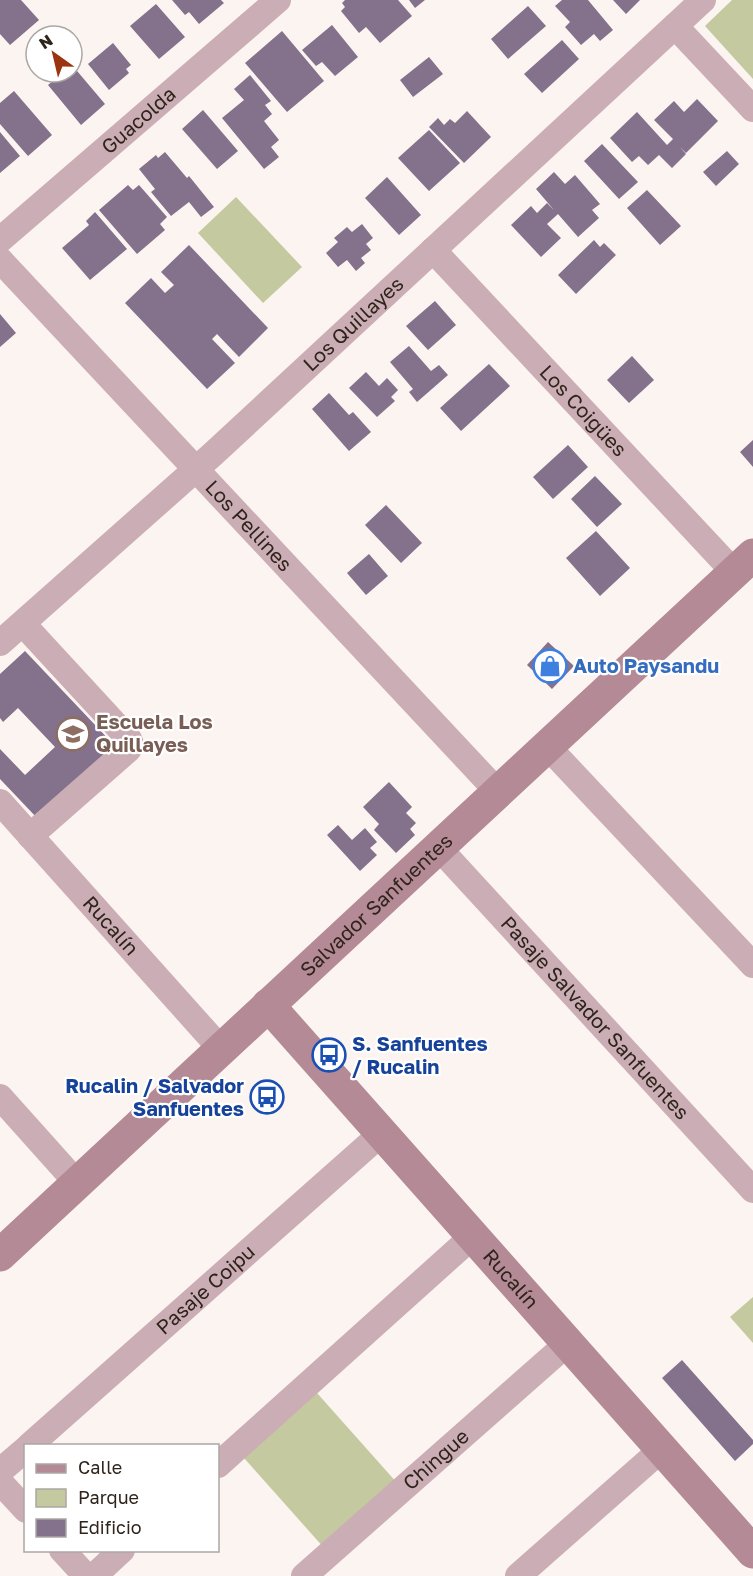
<svg xmlns="http://www.w3.org/2000/svg" width="753" height="1576" font-family="'Golos Text',sans-serif">
<style>
.green{fill:#c5c99f}
.building{fill:#84718c}
.lines{fill:none;stroke-linecap:round;stroke-linejoin:round}
.street{stroke:#cbaeb5;stroke-width:26}
.secondary{stroke:#b48a96;stroke-width:33}
.labels{text-anchor:middle;stroke-width:4.5;stroke-linejoin:round;paint-order:stroke}
.street-label{font-size:20px;fill:#2f241b;stroke:#fff}
.shop-label{font-size:20px;font-weight:bold;fill:#366cbe;stroke:#fff;text-anchor:start}
.education-label{font-size:20px;font-weight:bold;fill:#785e54;stroke:#fff;text-anchor:start}
.transit-label{font-size:20px;font-weight:bold;fill:#164399;stroke:#fff;text-anchor:start}
</style>
<rect width="100%" height="100%" fill="#fbf4f0"/>
<path class="green" d="M732,0H753V79L705,26Z
M236,197L302,267L263,303L198,233Z
M753,1297V1343L730,1317Z
M317,1393L398,1484L325,1549L244,1458Z"/>
<path class="building" d="M0,0H21L39,20L10,45L0,34Z
M172,0H221L224,3L199,24L189,12L185,15Z
M345,0H398L412,16L380,43L366,27L359,33L341,11L345,7L342,3Z
M409,0H425L415,8Z
M562,0H588L613,30L600,41L594,34L581,45L565,27L570,22L555,6Z
M613,0H640L626,14Z
M156,4L185,37L159,59L130,26Z
M528,6L546,26L508,59L491,39Z
M332,25L358,57L335,76L322,62L316,66L302,50Z
M282,31L324,81L287,112L245,63Z
M562,40L579,59L542,93L524,74Z
M113,43L131,65L126,69L129,73L109,90L88,64Z
M429,57L443,74L413,97L400,80Z
M72,65L105,104L81,125L48,85L64,72H72Z
M250,75L271,101L265,105L272,114L264,121L279,140L271,147L279,157L264,169L222,118L244,100L234,89Z
M14,91L52,135L28,156L0,124V103Z
M697,99L718,121L686,153L680,147L686,154L672,168L659,155L648,165L639,156L632,162L610,138L637,112L667,145L673,139L654,120L674,101L684,112Z
M203,110L238,151L217,169L182,129Z
M467,111L491,137L464,163L429,127L438,118L444,125L450,119L455,123Z
M429,130L460,163L429,191L398,158Z
M0,132L20,156L0,173Z
M602,144L638,182L619,199L584,161Z
M727,151L739,164L716,186L703,172Z
M165,152L187,178L189,176L214,207L201,217L189,202L171,216L151,192L155,189L139,169L156,155L158,158Z
M554,172L565,184L575,175L600,204L592,210L599,218L578,237L558,214L547,224L561,238L541,257L511,225L531,206L537,213L547,203L554,210L536,189Z
M387,177L421,215L399,235L365,198Z
M128,185L133,190L139,185L167,217L160,224L165,230L137,254L99,210Z
M647,190L681,226L660,245L627,208Z
M95,212L127,249L90,280L62,248L89,225L86,221Z
M362,224L373,238L366,244L371,250L361,258L365,263L356,271L347,260L338,267L326,253L338,242L334,238L347,227L352,232Z
M594,240L600,247L604,243L616,255L576,294L558,275Z
M189,245L268,328L239,357L217,334L212,339L235,363L207,389L125,303L151,278L165,293L174,285L161,272Z
M435,301L456,325L428,350L406,326Z
M0,314L16,333L0,347Z
M409,346L431,371L439,365L448,375L417,402L409,392L413,389L390,362Z
M632,356L654,380L629,403L607,380Z
M489,364L510,386L461,431L440,408Z
M366,372L379,386L387,378L398,390L391,397L395,401L377,417L349,388Z
M329,393L349,415L353,412L371,432L349,451L312,409Z
M753,440V467L740,452Z
M568,445L588,467L553,499L533,477Z
M595,476L622,504L597,527L571,499Z
M386,505L422,543L401,563L365,525Z
M596,531L630,568L600,596L566,558Z
M369,554L388,576L366,595L347,573Z
M548,642L574,666L552,689L527,665Z
M25,651L115,746L38,819L0,779V749L25,775L55,747L18,708L3,722L0,718V674Z
M389,782L412,807L406,813L416,823L410,829L415,835L396,853L374,830L379,824L363,807Z
M338,825L352,840L365,828L377,842L370,848L377,855L360,871L327,835Z
M682,1360L753,1440V1444L735,1461L662,1378Z"/>
<g class="lines">
<g class="street">
<path d="M675,26L753,109"/>
<path id="s1" d="M0,240L278,0"/>
<path id="s2" d="M433,250L734,572"/>
<path id="s3" d="M0,260L498,792"/>
<path d="M23,624L129,739L131,744L129,749L30,836"/>
<path id="s4" d="M0,643L213,454L703,0"/>
<path d="M547,746L753,965"/>
<path id="s5" d="M0,802L221,1049"/>
<path id="s6" d="M438,847L753,1190"/>
<path d="M0,1097L77,1183"/>
<path id="s7" d="M29,1446L382,1133"/>
<path d="M218,1465L473,1236"/>
<path d="M0,1471L26,1449"/>
<path d="M0,1482L26,1510"/>
<path d="M62,1550L86,1576"/>
<path d="M94,1576L122,1550"/>
<path id="s8" d="M304,1576L568,1343"/>
<path d="M518,1576L662,1449"/>
</g>
<g class="secondary">
<path id="s9" d="M268,1005L753,1552"/>
<path id="s10" d="M0,1255L753,555"/>
</g>
</g>
<defs>
<symbol id="shop-ring" viewBox="-11 -11 22 22"><circle r="9.5" fill="#fff" stroke="#3f7fe0" stroke-width="1.5"/><path d="M-5-2.5h2.3a2.7 3.5 0 0 1 5.4 0H5L5.5 6h-11ZM-1.5-2.5h3a1.5 2.3 0 0 0-3 0Z" fill="#3f7fe0"/></symbol>
<symbol id="school-ring" viewBox="-11 -11 22 22"><circle r="9.5" fill="#fff" stroke="#8d6e63" stroke-width="1.5"/><path d="M0-5L7-2L0 1L-7-2ZM-4 1L0 2.5L4 1V4Q0 6-4 4Z" fill="#8d6e63"/></symbol>
<symbol id="bus-ring" viewBox="-11 -11 22 22"><circle r="9.5" fill="#fff" stroke="#1a4fb4" stroke-width="1.5"/><path d="M-5-6H5V4H4V6H2V4H-2V6H-4V4H-5ZM-3.5-4V0h7V-4ZM-3.5 1.2v1.5H-2V1.2ZM2 1.2v1.5H3.5V1.2Z" fill="#1a4fb4"/></symbol>
</defs>
<g fill-rule="evenodd">
<use href="#shop-ring" x="531" y="647" width="38" height="38"/>
<use href="#school-ring" x="54" y="715" width="38" height="38"/>
<use href="#bus-ring" x="310" y="1036" width="38" height="38"/>
<use href="#bus-ring" x="248" y="1078" width="38" height="38"/>
</g>
<g class="labels">
<g class="street-label">
<text dy="7" stroke="none"><textPath href="#s1" startOffset="183">Guacolda</textPath></text>
<text dy="7" stroke="none"><textPath href="#s4" startOffset="476">Los Quillayes</textPath></text>
<text dy="7" stroke="none"><textPath href="#s2" startOffset="220">Los Coigües</textPath></text>
<text dy="7" stroke="none"><textPath href="#s3" startOffset="364">Los Pellines</textPath></text>
<text dy="7" stroke="none"><textPath href="#s10" startOffset="514">Salvador Sanfuentes</textPath></text>
<text dy="7" stroke="none"><textPath href="#s5" startOffset="166">Rucalín</textPath></text>
<text dy="7" stroke="none"><textPath href="#s6" startOffset="232">Pasaje Salvador Sanfuentes</textPath></text>
<text dy="7" stroke="none"><textPath href="#s9" startOffset="366">Rucalín</textPath></text>
<text dy="7" stroke="none"><textPath href="#s7" startOffset="236">Pasaje Coipu</textPath></text>
<text dy="7" stroke="none"><textPath href="#s8" startOffset="176">Chingue</textPath></text>
</g>
<g class="shop-label">
<text x="573" y="673">Auto Paysandu</text>
</g>
<g class="education-label">
<text x="96" y="729">Escuela Los<tspan x="96" dy="23">Quillayes</tspan></text>
</g>
<g class="transit-label">
<text x="352" y="1051">S. Sanfuentes<tspan x="352" dy="23">/ Rucalin</tspan></text>
<text x="244" y="1093" text-anchor="end">Rucalin / Salvador<tspan x="244" dy="23">Sanfuentes</tspan></text>
</g>
</g>
<rect x="24" y="1444" width="195" height="108" fill="#ffffff" stroke="#aca7a4" stroke-width="1.5"/>
<rect x="36" y="1464" width="30" height="9" fill="#b48a96" stroke="#aca7a4" stroke-width="1.5"/>
<text x="78" y="1474" font-size="18" fill="#2f241b">Calle</text>
<rect x="36" y="1489" width="30" height="18" fill="#c5c99f" stroke="#aca7a4" stroke-width="1.5"/>
<text x="78" y="1504" font-size="18" fill="#2f241b">Parque</text>
<rect x="36" y="1519" width="30" height="18" fill="#84718c" stroke="#aca7a4" stroke-width="1.5"/>
<text x="78" y="1534" font-size="18" fill="#2f241b">Edificio</text>
<g transform="translate(54 54) rotate(326)"><circle r="28" fill="#ffffff" stroke="#aca7a4" stroke-width="1.5"/>
<path d="M0-4.5L10 22L0 15L-10 22Z" fill="#9b350f"/>
<text y="-9" font-size="16" font-weight="bold" text-anchor="middle" fill="#2f241b">N</text>
</g>
</svg>
